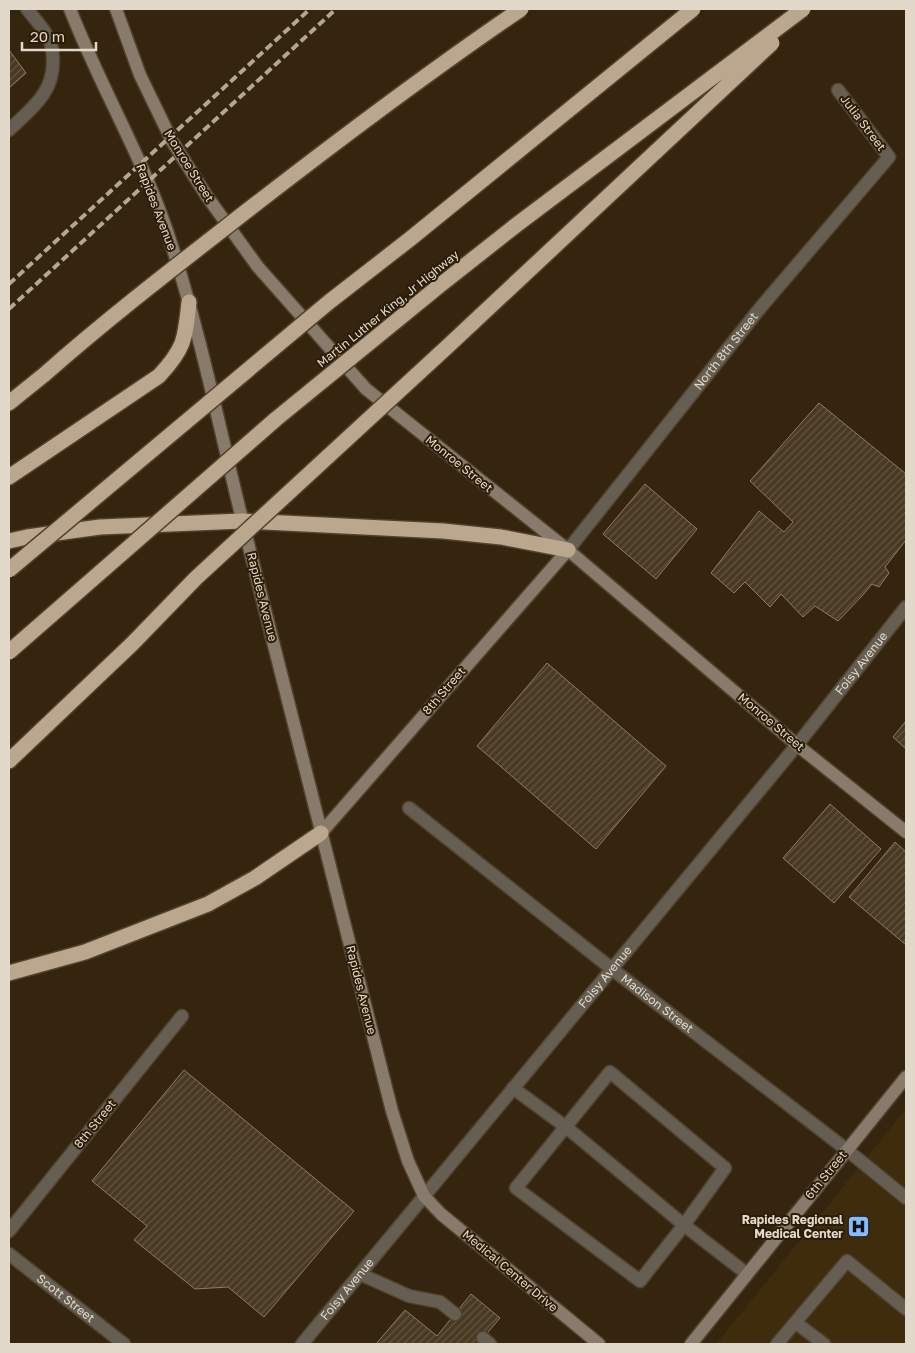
<svg xmlns="http://www.w3.org/2000/svg" width="915" height="1353" font-family="'Golos Text',sans-serif">
<style>
.built{fill:#3f2c0d}
.building{fill:url(#building-hatch);stroke:#8e7c63}
.lines{fill:none;stroke-linecap:round;stroke-linejoin:round}
.service-casing{stroke:#51422d;stroke-width:15}
.minor-casing{stroke:#51422d;stroke-width:15}
.secondary-casing{stroke:#51422d;stroke-width:15}
.motorway-casing{stroke:#51422d;stroke-width:18}
.service{stroke:#665e53;stroke-width:12}
.minor{stroke:#665e53;stroke-width:12}
.secondary{stroke:#887b6b;stroke-width:12}
.motorway{stroke:#baa78d;stroke-width:15}
.rail{stroke:#b2a696;stroke-width:4;stroke-dasharray:8 4;stroke-linecap:butt}
.motorway-bridge-casing{stroke:#51422d;stroke-width:18;stroke-linecap:butt}
.motorway-bridge{stroke:#baa78d;stroke-width:15}
.labels{text-anchor:middle;stroke-width:4;stroke-linejoin:round;paint-order:stroke}
.street-label{font-size:12px;fill:#e3d9cb;stroke:#2b1c05}
.poi-label{font-size:12px;font-weight:bold;fill:#e3d9cb;stroke:#2b1c05;text-anchor:end}
</style>
<defs>
<pattern id="building-hatch" width="6" height="6" patternUnits="userSpaceOnUse" patternTransform="scale(1.25)"><rect width="6" height="6" fill="#493922"/><path d="M-1 1l2-2M0 6l6-6M5 7l2-2" fill="none" stroke="#635541"/></pattern>
</defs>
<rect width="100%" height="100%" fill="#35250f"/>
<path class="built" d="M906,1109V1344H716Z"/>
<path class="building" d="M9,50L26,73L9,88Z
M819,403L906,474V540L885,567L889,573L879,587L872,584L862,596L838,621L815,606L803,617L781,594L770,607L745,582L734,593L711,573L759,511L784,532L793,522L750,481Z
M645,484L697,529L656,579L603,534Z
M547,663L666,766L596,849L477,746Z
M906,721V749L893,737Z
M830,804L881,849L834,903L783,858Z
M895,842L906,852V945L849,897Z
M184,1070L354,1211L264,1317L228,1287L195,1289L134,1240L147,1226L92,1181Z
M471,1294L500,1318L478,1344H376L405,1310L437,1336Z"/>
<g class="lines">
<defs>
<path id="service" d="M513,1088L566,1127L684,1225L640,1281L516,1188L610,1072L725,1168L684,1225L747,1274
M360,1274L409,1296L440,1302L455,1314
M796,1323L824,1344
M483,1338L490,1344
M777,1344L847,1261L906,1309"/>
<g id="minor">
<path d="M9,130C31,109 54,93 53,60C53,51 51,41 46,34C41,25 33,17 27,9"/>
<path id="s1" d="M568,550L761,307L889,157L838,90"/>
<path id="s2" d="M409,808L612,969L847,1150L906,1198"/>
<path d="M9,1231L182,1016"/>
<path id="s3" d="M9,1254L124,1344"/>
<path id="s4" d="M302,1344L797,745L906,607"/>
</g>
<path id="secondary" d="M70,9C99,84 141,154 167,231C201,332 221,437 247,539C295,730 343,921 392,1111L408,1161L424,1196L441,1214L599,1344
M116,9L140,75L172,141L206,195L258,267L366,389L568,550L797,745L906,832
M321,833L568,550
M691,1344L906,1077"/>
<path id="motorway" d="M9,403L45,374
M9,477L159,376C185,348 185,339 189,302
M9,541L27,537L100,527L242,521L443,531L501,537L568,550
M9,761L132,644
M9,973L85,952L208,904L255,878L321,833"/>
</defs>
<use href="#service" class="service-casing"/>
<use href="#minor" class="minor-casing"/>
<use href="#secondary" class="secondary-casing"/>
<use href="#motorway" class="motorway-casing"/>
<use href="#service" class="service"/>
<use href="#minor" class="minor"/>
<use href="#secondary" class="secondary"/>
<use href="#motorway" class="motorway"/>
<path class="rail" d="M9,284L310,9
M9,309L336,9"/>
<defs>
<path id="motorway-bridge" d="M45,374C105,321 167,273 230,224C325,150 421,77 521,9
M9,570L329,302L410,239L693,9
M132,644L196,578L448,346L772,43
M9,652L276,419L439,286L515,226L803,9"/>
</defs>
<use href="#motorway-bridge" class="motorway-bridge-casing"/>
<use href="#motorway-bridge" class="motorway-bridge"/>
</g>
<defs>
<symbol id="hospital-square" viewBox="-11 -11 22 22"><rect x="-9" y="-9" width="18" height="18" rx="4" fill="#88bbfc" stroke="#2b1c05"/><path d="M-5-5h3v3.5h4V-5h3V5h-3V1.5h-4V5h-3Z" fill="#111"/></symbol>
</defs>
<g fill-rule="evenodd">
<use href="#hospital-square" x="846" y="1214" width="25" height="25"/>
</g>
<g class="labels">
<g class="street-label">
<text transform="translate(863 123) rotate(53)" y="4">Julia Street</text>
<text transform="translate(189 166) rotate(58)" y="4">Monroe Street</text>
<text transform="translate(156 207) rotate(69)" y="4">Rapides Avenue</text>
<text transform="translate(388 309) rotate(-39)" y="4">Martin Luther King, Jr Highway</text>
<text dy="4" stroke="none"><textPath href="#s1" startOffset="254">North 8th Street</textPath></text>
<text transform="translate(459 464) rotate(39)" y="4">Monroe Street</text>
<text transform="translate(262 597) rotate(76)" y="4">Rapides Avenue</text>
<text dy="4" stroke="none"><textPath href="#s4" startOffset="881">Foisy Avenue</textPath></text>
<text transform="translate(444 691) rotate(-49)" y="4">8th Street</text>
<text transform="translate(771 722) rotate(40)" y="4">Monroe Street</text>
<text dy="4" stroke="none"><textPath href="#s4" startOffset="476">Foisy Avenue</textPath></text>
<text transform="translate(361 990) rotate(76)" y="4">Rapides Avenue</text>
<text dy="4" stroke="none"><textPath href="#s2" startOffset="316">Madison Street</textPath></text>
<text transform="translate(95 1124) rotate(-51)" y="4">8th Street</text>
<text transform="translate(826 1175) rotate(-51)" y="4">6th Street</text>
<text transform="translate(510 1271) rotate(40)" y="4">Medical Center Drive</text>
<text dy="4" stroke="none"><textPath href="#s4" startOffset="71">Foisy Avenue</textPath></text>
<text dy="4" stroke="none"><textPath href="#s3" startOffset="72">Scott Street</textPath></text>
</g>
<g class="poi-label">
<text x="843" y="1224">Rapides Regional<tspan x="843" dy="14">Medical Center</tspan></text>
</g>
</g>
<rect width="915" height="1353" fill="none" stroke="#e3d9cb" stroke-width="20"/>
<path d="M22 42v8h74v-8" fill="none" stroke="#e3d9cb" stroke-width="2.5"/>
<text x="30" y="42" font-size="15" fill="#e3d9cb" stroke="#2b1c05" stroke-width="4" paint-order="stroke">20 m</text>
</svg>
